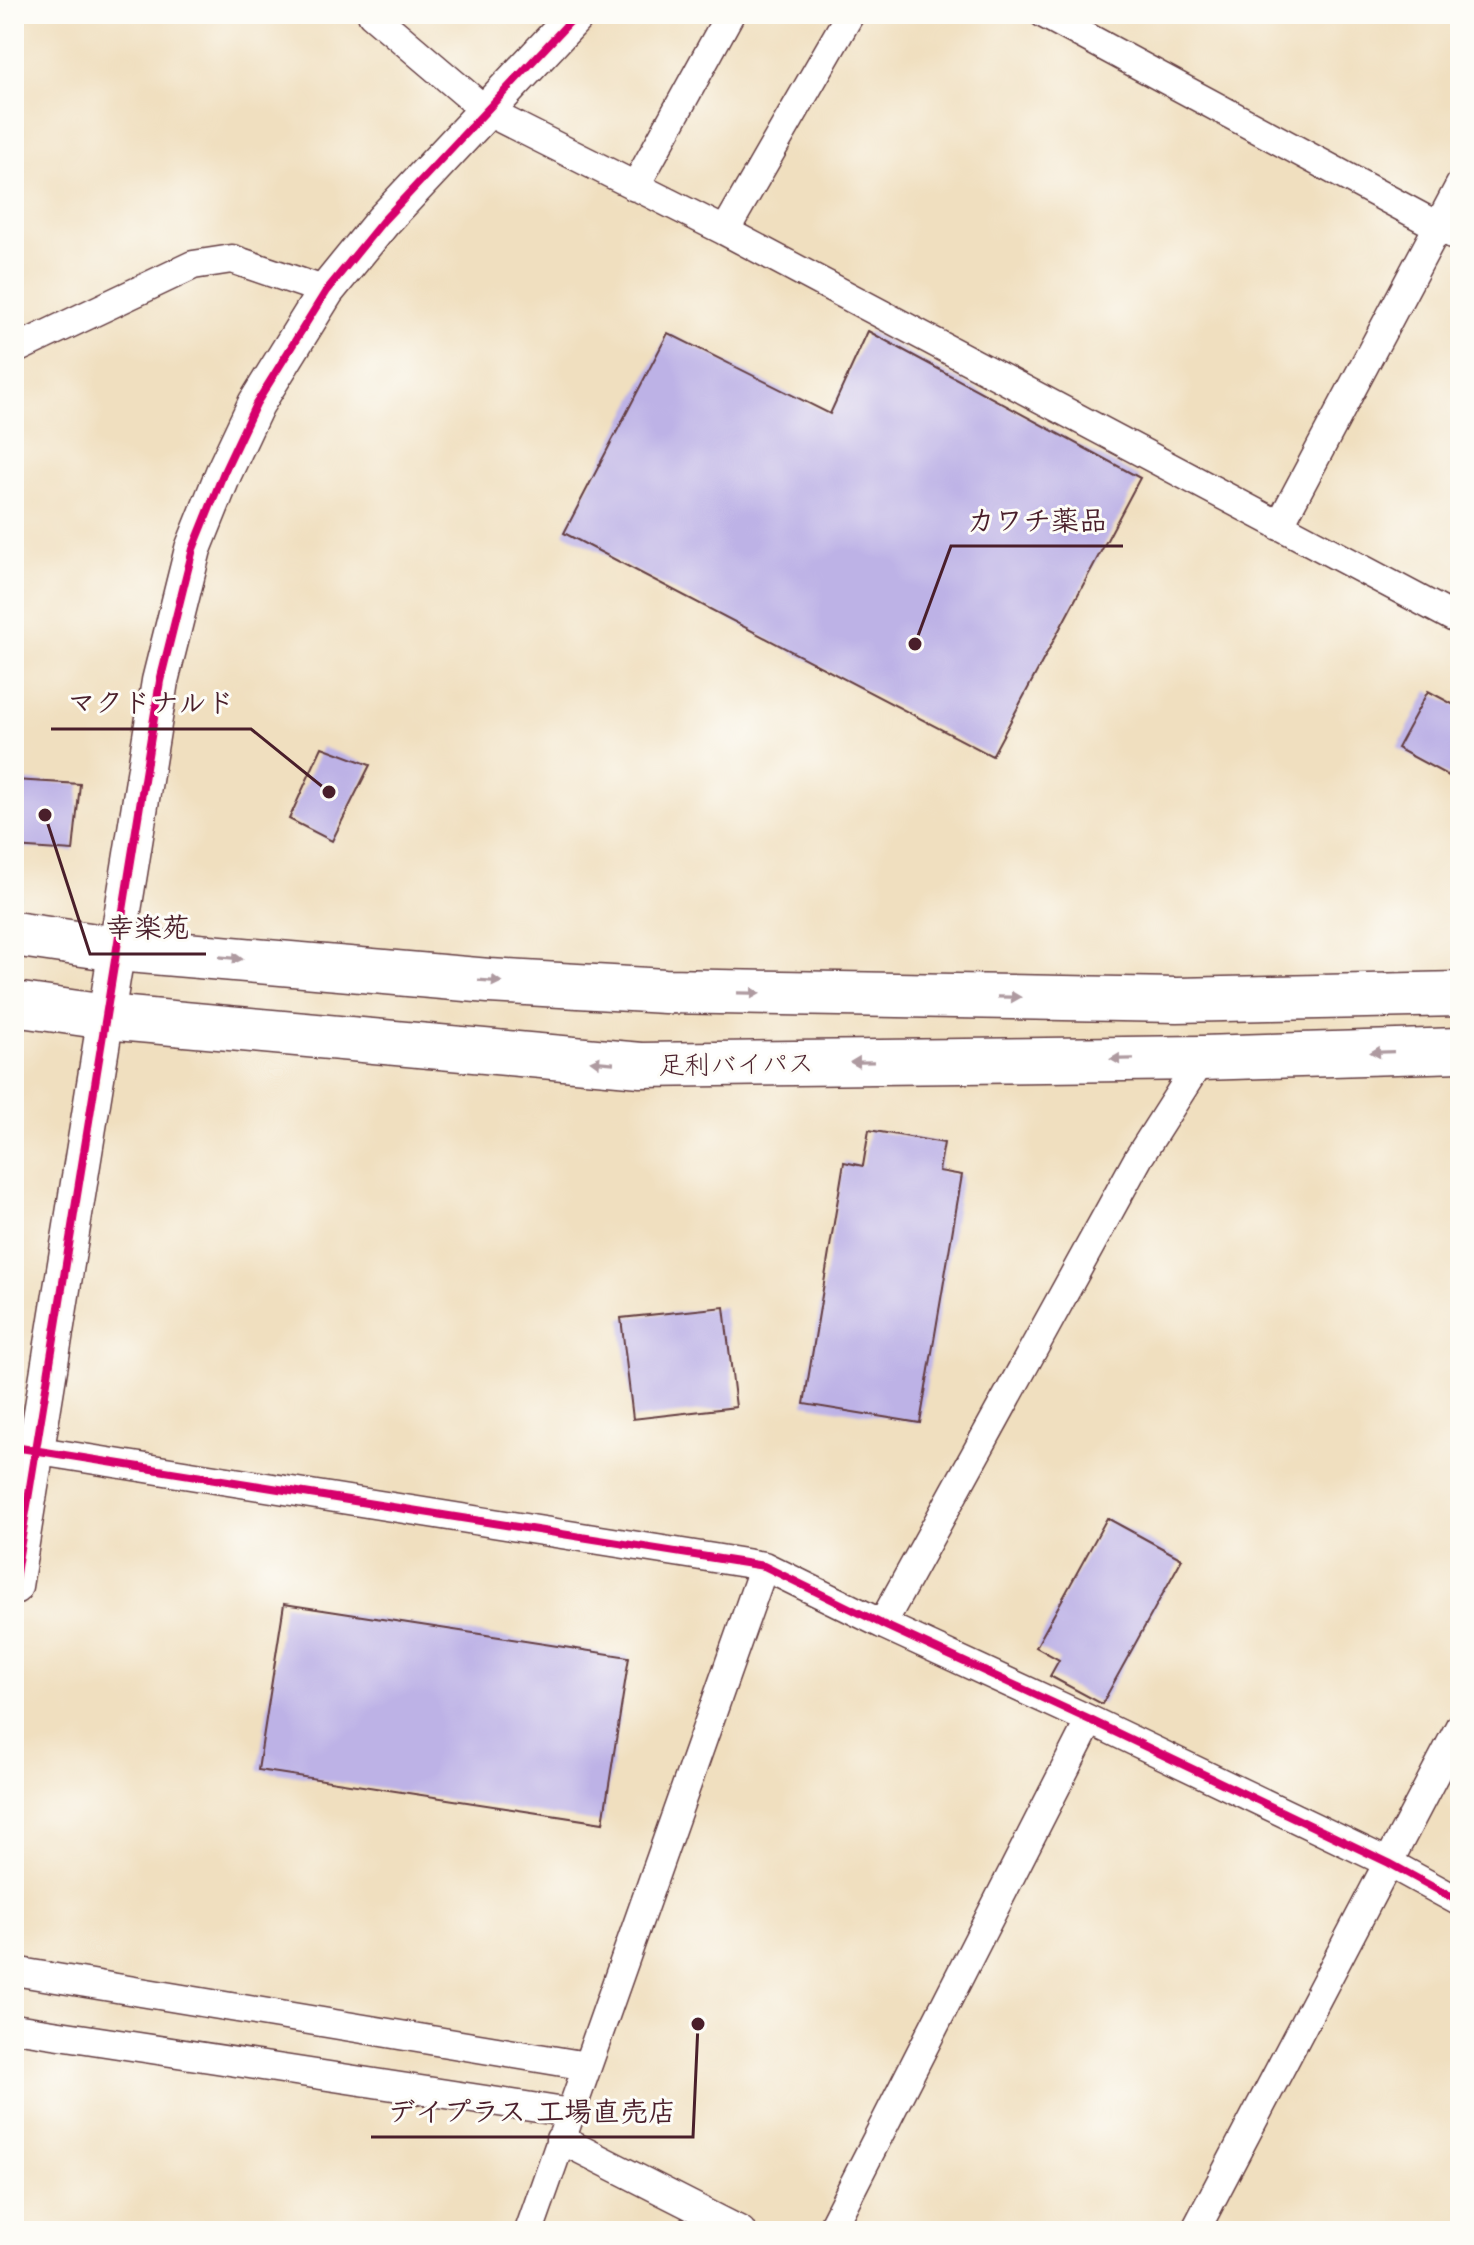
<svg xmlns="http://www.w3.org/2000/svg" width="1474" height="2245" font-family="'Comic Neue','Klee One',sans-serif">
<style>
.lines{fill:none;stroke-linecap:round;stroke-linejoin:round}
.stream{stroke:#5ac4d6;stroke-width:11}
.building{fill:#bdb2e6}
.minor-casing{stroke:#633c41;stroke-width:31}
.tertiary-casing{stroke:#633c41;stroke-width:39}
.trunk-casing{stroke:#633c41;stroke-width:47}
.minor{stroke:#fff;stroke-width:28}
.tertiary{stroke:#fff;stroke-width:36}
.trunk{stroke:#fff;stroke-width:44}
.cycleway-casing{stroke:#fdfcf7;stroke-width:13}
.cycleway{stroke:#d6006c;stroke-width:8}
.oneway{fill:#ae9aa0}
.labels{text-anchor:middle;stroke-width:6;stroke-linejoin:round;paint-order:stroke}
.street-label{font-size:26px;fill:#4a1f2b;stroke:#fdfcf7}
.leader{fill:none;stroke:#4a1f2b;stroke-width:3}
.callout-dot{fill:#4a1f2b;stroke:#fdfcf7;stroke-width:3}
.callout-label{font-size:28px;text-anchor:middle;font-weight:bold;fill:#4a1f2b;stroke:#fdfcf7;stroke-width:6;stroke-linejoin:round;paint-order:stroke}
</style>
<rect width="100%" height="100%" fill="#fdfcf7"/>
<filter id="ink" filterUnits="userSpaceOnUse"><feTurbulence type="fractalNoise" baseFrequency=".0125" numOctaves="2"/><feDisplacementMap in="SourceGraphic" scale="16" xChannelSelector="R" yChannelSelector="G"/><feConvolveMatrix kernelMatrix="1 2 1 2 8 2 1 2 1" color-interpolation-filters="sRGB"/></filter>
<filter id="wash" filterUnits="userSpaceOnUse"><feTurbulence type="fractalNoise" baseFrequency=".006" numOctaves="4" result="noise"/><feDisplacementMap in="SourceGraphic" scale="32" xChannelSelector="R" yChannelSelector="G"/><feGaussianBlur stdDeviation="1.8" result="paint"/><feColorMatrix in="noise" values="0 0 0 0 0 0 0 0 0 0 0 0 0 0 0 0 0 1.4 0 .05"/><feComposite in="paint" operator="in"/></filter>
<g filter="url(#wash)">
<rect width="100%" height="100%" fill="#f0dfbf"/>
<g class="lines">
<path class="stream" d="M14,894L15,895"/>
</g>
<g id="blocks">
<path class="building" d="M868,331L1140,478L992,756L564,533L668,333L830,414Z
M1428,691L1460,708V782L1397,748Z
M322,747L370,765L332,841L289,819Z
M14,780L80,784L73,851L14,847Z
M869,1130L944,1143L939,1171L962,1175L920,1423L804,1404L844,1162L863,1166Z
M724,1307L736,1407L633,1419L621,1318Z
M1107,1518L1182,1559L1102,1704L1050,1676L1059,1660L1036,1647Z
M284,1604L629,1657L603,1823L258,1770Z"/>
</g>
</g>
<g filter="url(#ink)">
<use href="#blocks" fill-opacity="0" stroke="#633c41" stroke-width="2"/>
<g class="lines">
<defs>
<path id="minor" d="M372,14L486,111L725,231L1460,621
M1044,14L1460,238
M635,187L730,14
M725,231L850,14
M14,350L193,265L232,259L326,291
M1279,526L1460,185
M14,1447L764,1566L882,1624L1090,1720L1389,1863L1460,1902
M882,1624L1139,1157L1202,1058
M14,1971L587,2066
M14,2028L571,2113
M560,2139L741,2231
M529,2231L764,1566
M830,2231L1090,1720
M1195,2231L1460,1726"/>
<path id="tertiary" d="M14,1586L160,681L193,549L224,472L256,404L326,291L383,221L577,14"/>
<path id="trunk" d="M14,934L117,949L489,981L665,991L1177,1000L1460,994
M14,1004L106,1017L641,1065L1202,1058L1460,1050"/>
</defs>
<use href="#minor" class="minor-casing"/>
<use href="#tertiary" class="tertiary-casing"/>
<use href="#trunk" class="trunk-casing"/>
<use href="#minor" class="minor"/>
<use href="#tertiary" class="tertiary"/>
<use href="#trunk" class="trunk"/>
<defs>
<path id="cycleway" d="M14,1447L764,1566L882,1624L1090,1720L1389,1863L1460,1902
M14,1586L160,681L193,549L224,472L256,404L326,291L383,221L577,14"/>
</defs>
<use href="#cycleway" class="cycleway-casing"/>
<use href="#cycleway" class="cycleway"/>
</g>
<defs><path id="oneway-solid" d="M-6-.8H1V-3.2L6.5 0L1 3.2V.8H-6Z" transform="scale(2)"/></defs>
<g class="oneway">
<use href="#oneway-solid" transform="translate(231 958) rotate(5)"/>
<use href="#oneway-solid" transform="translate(490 981) rotate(4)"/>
<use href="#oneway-solid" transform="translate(749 993) rotate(1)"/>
<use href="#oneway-solid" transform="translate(1009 997) rotate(1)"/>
<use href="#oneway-solid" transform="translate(1382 1052) rotate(178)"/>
<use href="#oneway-solid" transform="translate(1122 1059) rotate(179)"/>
<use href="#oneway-solid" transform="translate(602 1062) rotate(-175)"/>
<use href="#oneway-solid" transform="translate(862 1062) rotate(179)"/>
</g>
</g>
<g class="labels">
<g class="street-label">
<text transform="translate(736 1064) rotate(-1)" y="9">足利バイパス</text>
</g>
</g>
<path class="leader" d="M915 644L951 546H1123M329 792L251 729H51M45 815L90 954H206M698 2024L693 2137H371"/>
<g class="callout-dot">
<circle cx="915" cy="644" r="8"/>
<circle cx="329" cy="792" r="8"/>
<circle cx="45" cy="815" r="8"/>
<circle cx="698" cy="2024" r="8"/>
</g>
<g class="callout-label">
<text x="1037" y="530">カワチ薬品</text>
<text x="151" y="712">マクドナルド</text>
<text x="148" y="937">幸楽苑</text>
<text x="532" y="2121">デイプラス 工場直売店</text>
</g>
<rect width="1474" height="2245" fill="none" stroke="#fdfcf7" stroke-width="48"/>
</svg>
